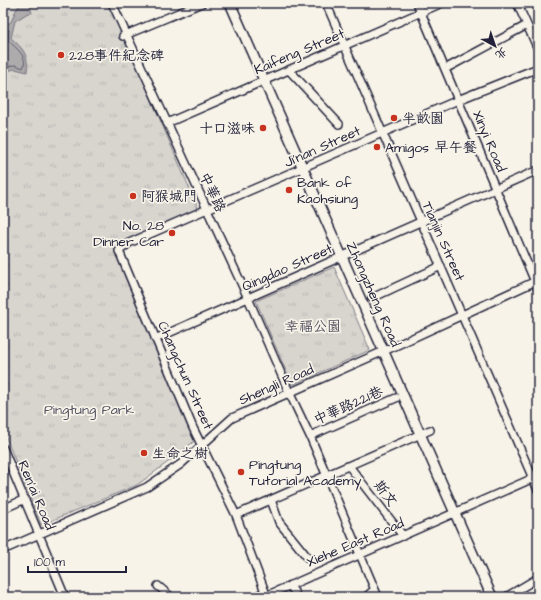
<svg xmlns="http://www.w3.org/2000/svg" width="541" height="600" font-family="'Architects Daughter','LXGW WenKai TC',sans-serif">
<style>
.park{fill:url(#park-tufts);stroke:#7d7c85}
.water{fill:#aeabad;stroke:#76747f}
.lines{fill:none;stroke-linecap:round;stroke-linejoin:round}
.shore{stroke:#5a5969;stroke-width:1}
.minor-casing{stroke:#22223b;stroke-width:10}
.major-casing{stroke:#22223b;stroke-width:12}
.minor{stroke:#f7f3e8;stroke-width:7}
.major{stroke:#f7f3e8;stroke-width:9}
.poi-dot{fill:#c8321e;stroke:#f7f3e8;stroke-width:1.5}
.labels{text-anchor:middle;stroke-width:3.5;stroke-linejoin:round;paint-order:stroke}
.street-label{font-size:14px;fill:#22223b;stroke:#f7f3e8}
.poi-label{font-size:14px;fill:#22223b;stroke:#f7f3e8;text-anchor:start}
.park-label{font-size:14px;fill:#504f60;stroke:#f7f3e8}
</style>
<defs>
<pattern id="park-tufts" width="24" height="20" patternUnits="userSpaceOnUse"><rect width="24" height="20" fill="#d8d5cf"/><path d="M3 7l-1-3M5 7V3M7 7l1-3M15 17l-1-3M17 17v-4M19 17l1-3" fill="none" stroke="#b9b7b3"/></pattern>
</defs>
<rect width="100%" height="100%" fill="#f7f3e8"/>
<filter id="ink" filterUnits="userSpaceOnUse"><feTurbulence type="fractalNoise" baseFrequency=".025" numOctaves="2"/><feDisplacementMap in="SourceGraphic" scale="8" xChannelSelector="R" yChannelSelector="G"/><feConvolveMatrix kernelMatrix="1 2 1 2 8 2 1 2 1" color-interpolation-filters="sRGB"/></filter>
<g filter="url(#ink)">
<path class="park" d="M3,3H110L198,208L126,243L117,251V255L197,439L171,460L137,485L41,525L3,430Z
M334,267L370,350L292,385L256,301Z"/>
<path class="water" d="M21,3H33L30,7L32,13H28L15,21L11,38C24,49 29,56 27,72L15,69L3,72V26L11,22L16,10Z"/>
<g class="lines">
<path class="shore" d="M3,29L9,30L8,40C15,48 29,56 23,68L15,65L3,68"/>
<defs>
<path id="minor" d="M112,3L248,298L289,392L310,436L378,597
M326,3L538,490
M417,3L538,289
M517,3L538,49
M519,7L527,3
M123,36L202,3
M445,69L527,25
M289,70L339,124
M167,123L442,3
M372,298L441,266
M155,339L538,170
M310,436L396,398
M3,448L65,597
M349,466L403,536
M271,500L279,522L308,558
M3,509L25,499
M236,515L430,430
M3,550L147,487L181,464L232,418L393,347L538,280
M290,585L297,597
M158,586L171,597
M266,596L538,476
M255,597L264,592
M267,597L236,515L193,428L119,251L129,243L458,100L538,68
M366,597L374,590
M506,597L538,578"/>
<path id="major" d="M230,3L492,597"/>
</defs>
<use href="#minor" class="minor-casing"/>
<use href="#major" class="major-casing"/>
<use href="#minor" class="minor"/>
<use href="#major" class="major"/>
</g>
</g>
<g class="poi-dot">
<circle cx="61" cy="55" r="4"/>
<circle cx="394" cy="118" r="4"/>
<circle cx="263" cy="128" r="4"/>
<circle cx="377" cy="147" r="4"/>
<circle cx="289" cy="190" r="4"/>
<circle cx="133" cy="196" r="4"/>
<circle cx="172" cy="233" r="4"/>
<circle cx="144" cy="453" r="4"/>
<circle cx="241" cy="472" r="4"/>
</g>
<g class="labels">
<g class="street-label">
<text transform="translate(299 51) rotate(-23)" y="5">Kaifeng Street</text>
<text transform="translate(490 141) rotate(67)" y="5">Xinyi Road</text>
<text transform="translate(322 146) rotate(-24)" y="5">Ji'nan Street</text>
<text transform="translate(213 192) rotate(65)" y="5">中華路</text>
<text transform="translate(444 241) rotate(66)" y="5">Tianjin Street</text>
<text transform="translate(287 267) rotate(-24)" y="5">Qingdao Street</text>
<text transform="translate(374 294) rotate(66)" y="5">Zhongzheng Road</text>
<text transform="translate(186 375) rotate(66)" y="5">Changchun Street</text>
<text transform="translate(276 384) rotate(-24)" y="5">Shengli Road</text>
<text transform="translate(348 405) rotate(-24)" y="5">中華路221巷</text>
<text transform="translate(386 493) rotate(53)" y="5">斯文</text>
<text transform="translate(37 495) rotate(67)" y="5">Ren'ai Road</text>
<text transform="translate(355 542) rotate(-23)" y="5">Xiehe East Road</text>
</g>
<g class="poi-label">
<text x="69" y="60">228事件紀念碑</text>
<text x="402" y="123">半畝園</text>
<text x="255" y="133" text-anchor="end">十口滋味</text>
<text x="385" y="152">Amigos 早午餐</text>
<text x="297" y="187">Bank of<tspan x="297" dy="16">Kaohsiung</tspan></text>
<text x="141" y="201">阿猴城門</text>
<text x="164" y="230" text-anchor="end">No. 28<tspan x="164" dy="16">Dinner Car</tspan></text>
<text x="152" y="458">生命之樹</text>
<text x="249" y="469">Pingtung<tspan x="249" dy="16">Tutorial Academy</tspan></text>
</g>
<g class="park-label">
<text x="313" y="331">幸福公園</text>
<text x="89" y="414">Pingtung Park</text>
</g>
</g>
<rect width="541" height="600" fill="none" stroke="#f7f3e8" stroke-width="16"/>
<rect x="8" y="8" width="525" height="584" fill="none" stroke="#22223b" stroke-width="1.5" filter="url(#ink)"/>
<g transform="translate(495 46) rotate(140)" stroke="#f7f3e8" stroke-width="3" paint-order="stroke">
<path d="M0-3L7 15L0 10L-7 15Z" fill="#22223b"/>
<text y="-6" font-size="11" font-weight="bold" text-anchor="middle" fill="#22223b">北</text>
</g>
<path d="M28 566v6h98v-6" fill="none" stroke="#22223b" stroke-width="2"/>
<text x="34" y="566" font-size="12" fill="#22223b" stroke="#f7f3e8" stroke-width="3" paint-order="stroke">100 m</text>
</svg>
